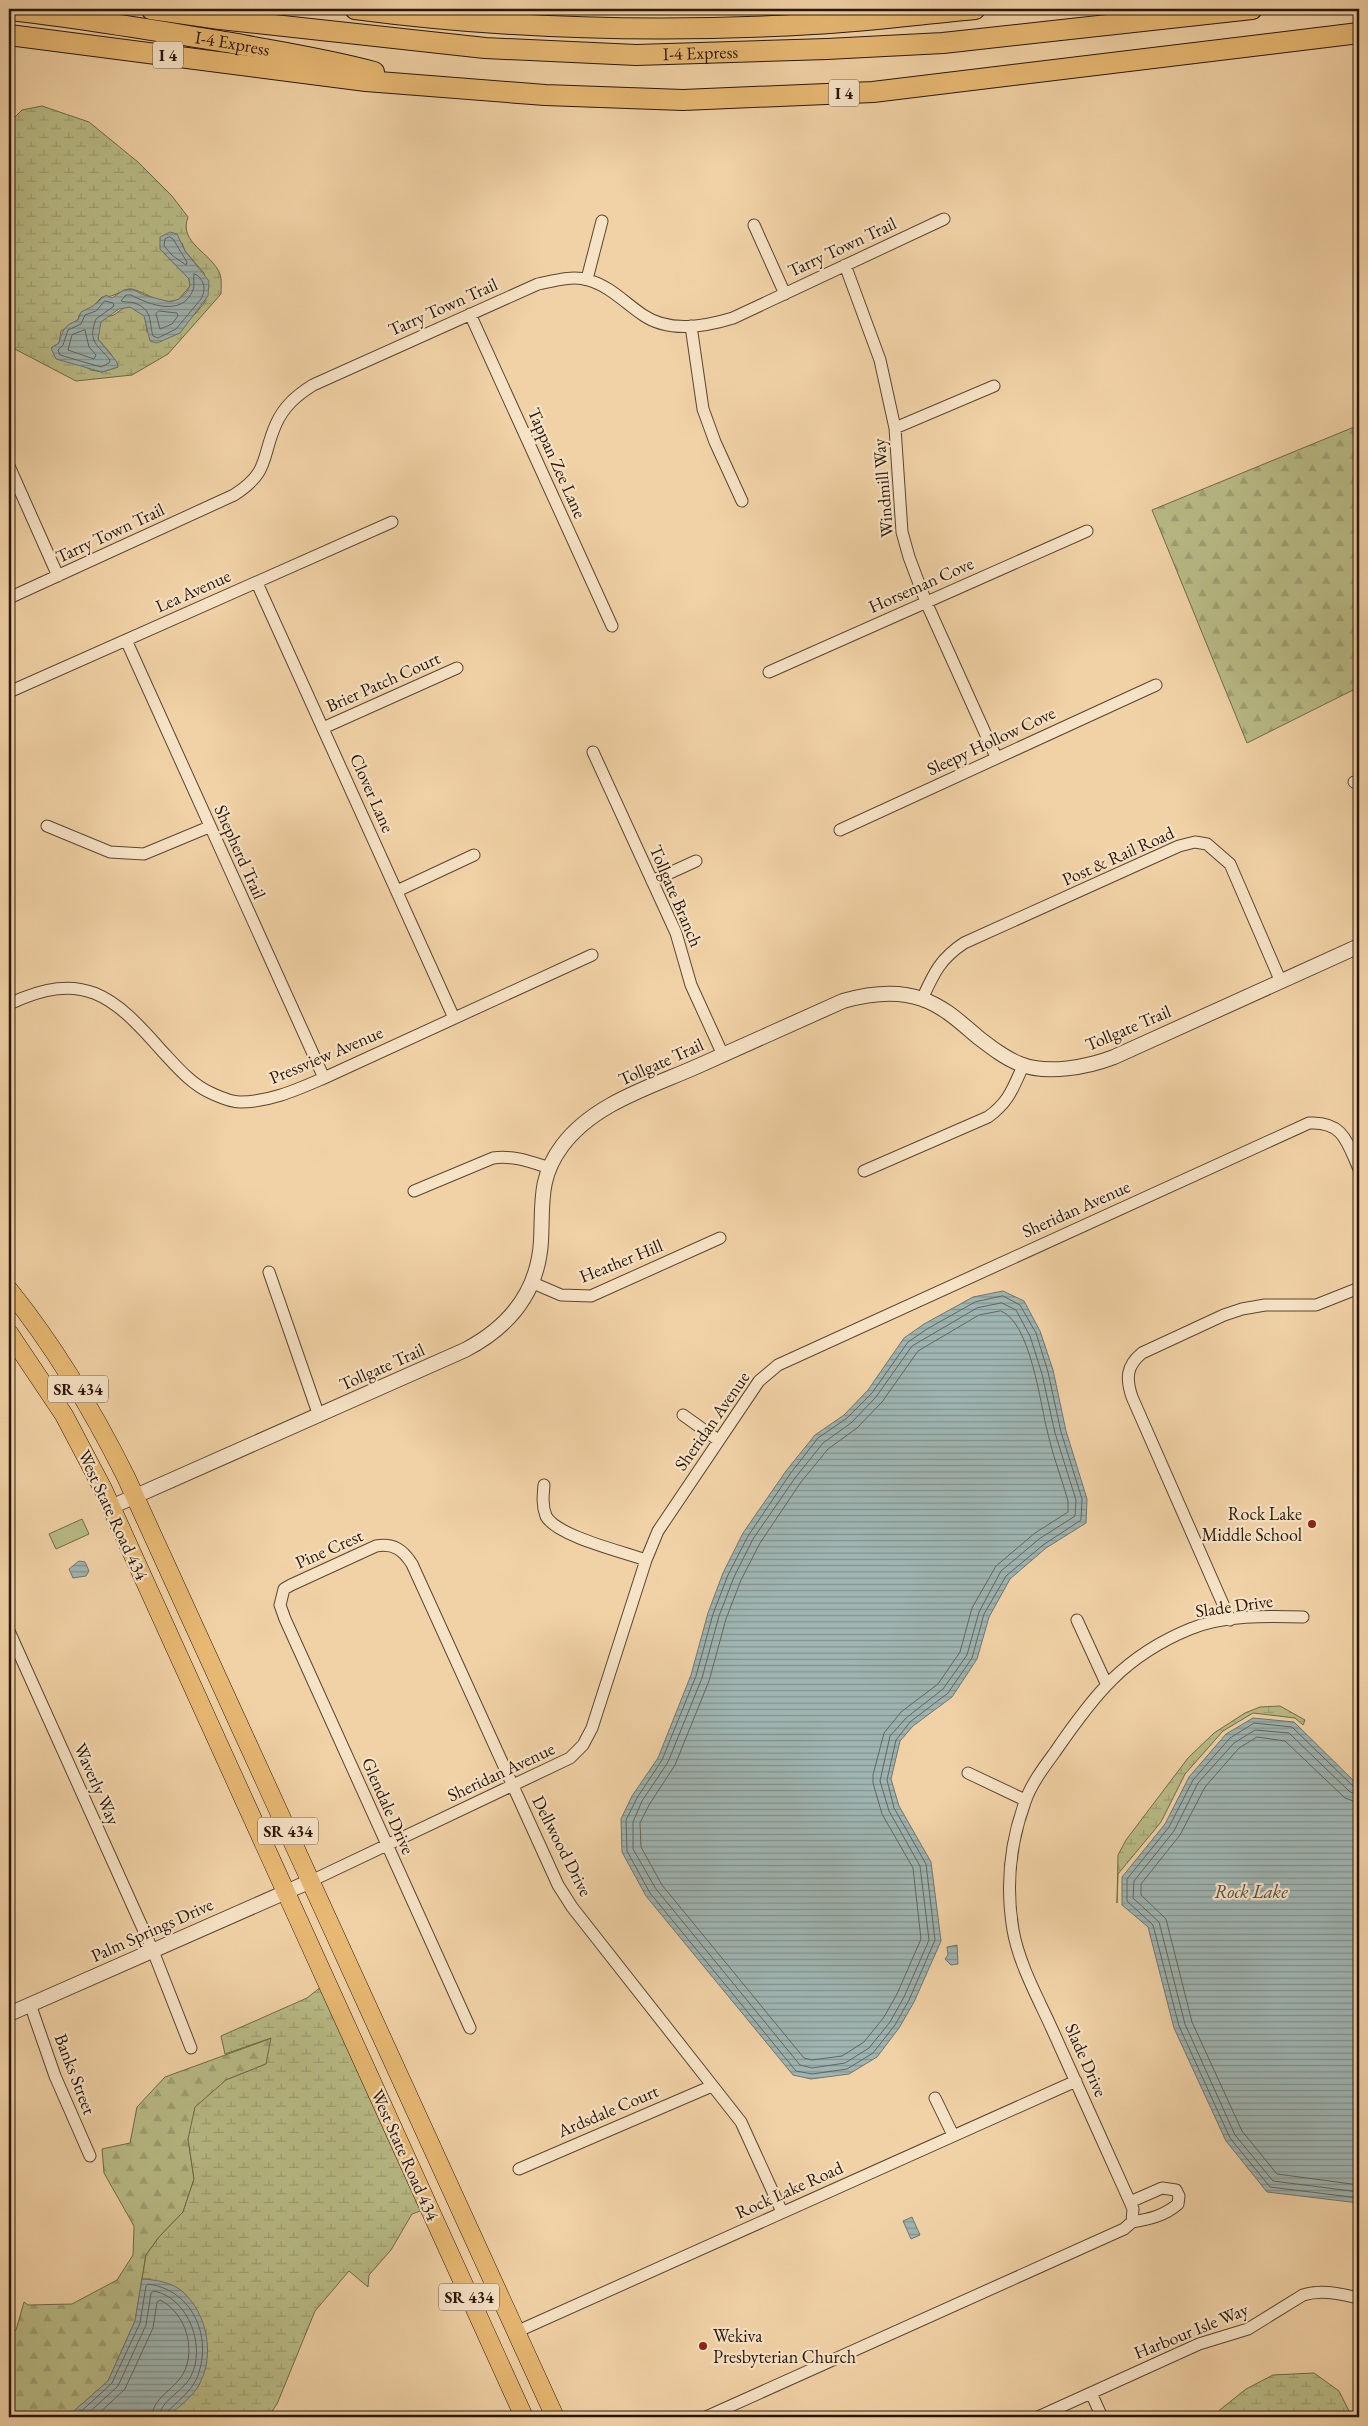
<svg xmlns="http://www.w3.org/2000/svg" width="1368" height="2426" font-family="'EB Garamond',serif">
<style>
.forest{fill:url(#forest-firs);stroke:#706a48}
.wetland{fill:url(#wetland-marsh);stroke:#706a48;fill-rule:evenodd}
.pitch{fill:#b9bc87;stroke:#706a48}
.water{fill:url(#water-rules);stroke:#6f766f}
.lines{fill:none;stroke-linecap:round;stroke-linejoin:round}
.shore{stroke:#64665e;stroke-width:1}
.minor-casing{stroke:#5a4631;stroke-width:13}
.tertiary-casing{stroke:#5a4631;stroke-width:16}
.primary-casing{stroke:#28170a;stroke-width:19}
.motorway-casing{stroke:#28170a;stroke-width:22}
.minor{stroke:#f6e2c5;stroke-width:11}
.tertiary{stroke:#f6e2c5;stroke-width:14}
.primary{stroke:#e8b973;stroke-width:18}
.motorway{stroke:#e8b973;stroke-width:20}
.poi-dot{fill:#8f2418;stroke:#f6e2c5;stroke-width:2}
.labels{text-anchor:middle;stroke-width:4.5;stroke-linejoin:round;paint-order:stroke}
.shield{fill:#f6e2c5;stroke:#665442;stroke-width:1}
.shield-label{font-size:16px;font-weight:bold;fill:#28170a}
.street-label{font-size:18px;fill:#28170a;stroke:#f6e2c5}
.poi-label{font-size:18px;fill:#28170a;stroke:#f6e2c5;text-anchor:end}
.water-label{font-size:19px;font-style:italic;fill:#524e45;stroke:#f6e2c5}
</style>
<defs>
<pattern id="forest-firs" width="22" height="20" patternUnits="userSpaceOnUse" patternTransform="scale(1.25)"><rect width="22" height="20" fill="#b9bc87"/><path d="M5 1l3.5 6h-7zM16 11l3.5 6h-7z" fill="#9fa173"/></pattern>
<pattern id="wetland-marsh" width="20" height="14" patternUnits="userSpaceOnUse" patternTransform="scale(1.25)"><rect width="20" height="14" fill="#b9bc87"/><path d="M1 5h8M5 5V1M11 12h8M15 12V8" fill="none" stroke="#9fa173"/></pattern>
<pattern id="water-rules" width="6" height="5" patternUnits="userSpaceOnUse" patternTransform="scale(1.25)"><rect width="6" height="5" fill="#9fb5b2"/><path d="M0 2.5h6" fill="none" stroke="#82928f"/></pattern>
</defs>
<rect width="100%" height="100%" fill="#f1d2a6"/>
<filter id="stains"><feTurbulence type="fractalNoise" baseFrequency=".004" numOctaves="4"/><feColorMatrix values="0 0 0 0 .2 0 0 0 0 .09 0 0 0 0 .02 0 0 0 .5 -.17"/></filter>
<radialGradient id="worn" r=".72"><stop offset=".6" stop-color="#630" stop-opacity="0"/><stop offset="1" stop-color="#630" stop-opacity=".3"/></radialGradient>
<path class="forest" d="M1359,425V687L1247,743L1152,510Z
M272,2038L266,2064L226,2080L188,2139L194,2179L183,2212L159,2237L146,2255L135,2321L108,2381L67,2417H9V2333L16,2330L24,2302L28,2305L72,2304L117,2280L133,2255L134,2226L104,2173L102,2149L130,2143L137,2107L165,2077Z"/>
<path class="wetland" d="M42,106L89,122L138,162L172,196L188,217C178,243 211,252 220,274C222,280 221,288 221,294L168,354L132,375L76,381L9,346V123L22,110ZM182,243L185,251L204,273L205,302L195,314L147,332L145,316C130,304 128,304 114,315C111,316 108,316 106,317C98,322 98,331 98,339L111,354L118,367L102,372L91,370L51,348L59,343L61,331L78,320L79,315L93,306L102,297C115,298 124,288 131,289C147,292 161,307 179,299L190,286L189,279L160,249Z
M1280,1706L1305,1720L1303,1725L1295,1718L1253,1713L1223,1731L1185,1774L1161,1822L1118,1874L1117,1903L1118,1855L1126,1840L1188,1758L1214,1733L1245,1713L1260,1707Z
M322,1986L423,2210L412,2214L391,2250L369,2275L368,2287L349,2271L315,2311L277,2404L268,2417H168L200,2384L151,2279H142L146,2255L159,2237L183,2212L194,2179L188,2139L195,2107L226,2080L266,2064L271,2038L225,2054L221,2036L307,1998Z
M1314,2373L1339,2391L1352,2417H1211L1246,2389L1273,2375Z"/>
<path class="pitch" d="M82,1519L89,1534L56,1549L49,1534Z"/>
<path class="water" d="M170,232L177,234L185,251L209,281L208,296L180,333L157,343L150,341L144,316L130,307L119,309L101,322L98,339L117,362L118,367L102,372L56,359L51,348L59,343C63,329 64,326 78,320L81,312L93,306L106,295L112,298L124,290L132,289L144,295L170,302L179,299L186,293L190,286L189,279L160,249V237Z
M1003,1291L1024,1301L1040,1331L1053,1370L1066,1431L1087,1499L1086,1523L1046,1548L1010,1579L989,1617L977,1659L952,1697L913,1726L900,1741L891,1779L899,1806L931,1862L941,1941L914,2002L899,2028L877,2057L849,2074L811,2079L793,2075L646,1896L622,1852L621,1819L632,1796L658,1758L691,1675L708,1613L723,1573L743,1533L786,1471L815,1435L844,1415L868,1390L904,1338L924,1324L973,1297Z
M79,1561L85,1562L89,1571L86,1576L73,1578L69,1569Z
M1253,1718L1294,1722L1359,1786V2203L1267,2192L1226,2141L1174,2028L1148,1927L1122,1905V1877L1165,1824L1189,1777L1226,1734Z
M957,1945L958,1964L951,1965L945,1959L948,1955L947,1947Z
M912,2217L920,2235L911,2239L903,2221Z
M142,2279C156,2280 171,2282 182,2291C207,2313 215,2354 200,2383C194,2396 178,2407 168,2417H67L108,2381L135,2321Z"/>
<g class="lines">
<path class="shore" d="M170,237L173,239L187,262L186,265L173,256L164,246L165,239Z
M194,274L197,275C205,282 206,290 201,299L176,329L158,338L153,336C149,323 153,311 137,304C131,301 126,303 121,301L126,295H131C150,305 182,317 193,290C195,285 193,279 194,274Z
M105,301L113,303L114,306L96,319C87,342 98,345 110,360L109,363L101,367L60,355L58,350L63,345L68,330L81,324L85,315L96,311Z
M159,311L177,313L178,316L172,324L160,329L156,314Z
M85,330L89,347L96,355L94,359L68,350L72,335Z
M1003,1296L1020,1305L1036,1333L1048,1372L1061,1432L1082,1499L1081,1520L1043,1545L1006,1576L984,1614L972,1658L948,1693L910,1722L896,1740L887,1780L894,1808L926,1864L935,1940L909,2000L895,2025L873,2053L847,2069L812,2074L796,2071L650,1893L627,1851L626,1820L637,1798L662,1760L696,1676L713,1614L728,1575L748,1536L790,1474L818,1438L847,1418L872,1393L908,1342L927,1329L975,1302Z
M1002,1303L1016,1310L1030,1336L1042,1374L1055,1433L1076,1500L1075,1516L1039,1539L1001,1571L979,1612L967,1655L943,1689L906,1718L890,1736L880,1781L889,1811L920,1866L929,1940L904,1997L890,2022L869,2048L845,2063L812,2068L800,2065L656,1889L633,1849V1822L642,1801L668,1762L702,1678L719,1616L734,1577L753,1539L795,1478L823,1443L851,1423L876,1397L912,1346L977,1308Z
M1001,1311C1031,1323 1040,1404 1048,1434C1053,1457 1062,1479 1068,1501V1512L1035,1533L996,1566L972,1608L960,1652L938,1684L901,1712L884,1733L873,1775V1783L882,1814L913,1868L921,1939L897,1994L884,2017L864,2042L842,2056L812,2060L804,2058L662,1885L641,1847L640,1823L649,1805L675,1765L709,1681L726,1619L741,1580L760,1543L801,1482L828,1449L857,1428L882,1402L918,1351L979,1315Z
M1359,1789L1354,1787L1292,1727L1254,1723L1230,1738L1193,1780L1169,1827L1127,1879V1901L1153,1925L1179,2026L1230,2138L1270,2187L1359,2198
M1359,1795L1350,1792L1289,1733L1255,1730L1234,1743L1198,1783L1174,1831L1134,1881L1133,1898L1159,1922L1185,2024L1235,2135L1273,2181L1359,2192
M1359,1803L1345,1798L1285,1741L1257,1737L1239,1748L1205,1787L1180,1835L1141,1884V1895L1166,1919L1192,2022L1242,2131L1277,2174L1359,2185
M75,2417L112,2383L140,2323L146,2286L148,2284C194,2290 214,2340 196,2380C190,2392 176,2403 167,2412L165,2417
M84,2417L118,2386L146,2325L151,2293L154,2291C189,2298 207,2348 190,2378C182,2392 160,2401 159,2417
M95,2417L125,2389L153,2328L157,2302L160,2300C185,2312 197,2349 183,2374C174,2390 152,2398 152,2417"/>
<defs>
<path id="minor" d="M754,225L785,294
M845,265L880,360L895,428L902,532L909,557L926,602L996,757
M587,279L602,221
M470,314L612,626
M691,326L703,409L715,442L742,501
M895,428L994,386
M9,466L58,576
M257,583L454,1018
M9,598L234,495C270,472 261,458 276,424C284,406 297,395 313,385L538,284C553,281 573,275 588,280C610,286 625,303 643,315C669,333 704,327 733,318L944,219
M126,640L324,1078
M769,672L1087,531
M9,692L392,522
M323,728L457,668
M593,752L676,933L691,985L723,1055
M1354,782H1359
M47,826L110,852L144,854L209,827
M840,830L1156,685
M652,881L696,861
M397,891L474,855
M922,999C934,973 940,959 964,943L1179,846L1195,842L1207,844L1230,864L1281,982
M9,1004C83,969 113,995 162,1051C177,1067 191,1084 211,1093C220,1097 230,1102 240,1102C270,1102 296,1090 324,1078L592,955
M864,1171L988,1117C1009,1102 1013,1088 1023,1066
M414,1191L493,1158C513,1155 531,1162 550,1168
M269,1272L319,1416
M533,1283L561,1295L591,1296L720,1238
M683,1415L718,1440
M544,1485C543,1496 542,1506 546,1516C556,1536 624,1552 646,1560
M1077,1620L1106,1683
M1230,1620L1132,1397C1126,1379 1126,1366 1142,1353L1224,1315L1242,1309L1265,1305H1316L1359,1288
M9,1631L153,1951L191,2048
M968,1773L1025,1800
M311,1881L570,1758L583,1745L592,1728L646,1560L658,1531L759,1381L778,1365L1309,1123C1343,1121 1347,1142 1359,1169
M30,2004L55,2076L90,2156
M470,2028L285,1619L280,1605L284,1589L291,1585L376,1546C394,1543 403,1550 412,1564L558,1885L572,1907L741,2122L782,2212
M935,2098L953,2135
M519,2169L712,2086
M1130,2202L1162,2188L1176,2190L1179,2196L1178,2204C1164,2216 1150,2219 1132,2222
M516,2332L1076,2081
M1091,2393L1102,2417
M706,2417L1124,2229L1132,2222L1133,2209L1130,2202C1104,2144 1078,2087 1052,2029C1038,1998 1019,1964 1013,1930C1006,1888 1010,1843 1025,1802C1031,1784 1044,1767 1055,1752C1094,1695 1124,1656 1190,1629C1224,1615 1267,1616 1303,1617
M1038,2417L1199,2344L1248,2329L1303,2295C1322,2289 1340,2294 1359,2298"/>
<path id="tertiary" d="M111,1507L465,1350C509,1327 538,1292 541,1241C543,1205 538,1178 562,1146C594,1103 651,1087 698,1066C746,1044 795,1023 843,1001C868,994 897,990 922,999C945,1007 961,1023 979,1038C992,1048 1005,1058 1020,1064C1047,1075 1088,1067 1114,1057L1359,946
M9,2014L311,1881"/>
<path id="primary" d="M9,1290C55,1347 93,1411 126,1477L555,2417
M9,1333L64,1415L103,1489L524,2417"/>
<g id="motorway">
<path id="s1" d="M151,9L220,19L485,48L636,55L827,49L943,43L1252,9"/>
<path d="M355,9C507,29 660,33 813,24C867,21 921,14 975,9"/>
<path id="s2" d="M9,10C84,18 157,31 232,43C279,52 327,59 374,72"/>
<path d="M9,35L366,81L545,95L683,100L873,92L1359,33"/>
</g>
</defs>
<use href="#minor" class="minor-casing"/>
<use href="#tertiary" class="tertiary-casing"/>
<use href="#primary" class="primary-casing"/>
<use href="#motorway" class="motorway-casing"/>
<use href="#minor" class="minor"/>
<use href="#tertiary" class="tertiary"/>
<use href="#primary" class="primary"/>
<use href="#motorway" class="motorway"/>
</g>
<g class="poi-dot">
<circle cx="1312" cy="1524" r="5"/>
<circle cx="703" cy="2346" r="5"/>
</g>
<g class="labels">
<g class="shield">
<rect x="153" y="41.5" width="30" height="27" rx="4"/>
<rect x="829" y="79.5" width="30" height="27" rx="4"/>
<rect x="48" y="1375.5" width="60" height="27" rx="4"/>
<rect x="258" y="1817.5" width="60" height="27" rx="4"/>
<rect x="439" y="2283.5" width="60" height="27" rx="4"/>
</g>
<g class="shield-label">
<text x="168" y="61">I 4</text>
<text x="844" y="99">I 4</text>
<text x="78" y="1395">SR 434</text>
<text x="288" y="1837">SR 434</text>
<text x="469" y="2303">SR 434</text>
</g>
<g class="street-label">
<text dy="6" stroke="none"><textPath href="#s2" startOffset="226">I-4 Express</textPath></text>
<text dy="6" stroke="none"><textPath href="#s1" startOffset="552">I-4 Express</textPath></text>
<text transform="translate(842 247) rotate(-25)" y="6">Tarry Town Trail</text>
<text transform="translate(443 307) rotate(-24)" y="6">Tarry Town Trail</text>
<text transform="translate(557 463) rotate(66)" y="6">Tappan Zee Lane</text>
<text transform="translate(883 488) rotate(-95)" y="6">Windmill Way</text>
<text transform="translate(110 533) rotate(-25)" y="6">Tarry Town Trail</text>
<text transform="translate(921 585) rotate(-24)" y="6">Horseman Cove</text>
<text transform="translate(193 591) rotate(-24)" y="6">Lea Avenue</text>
<text transform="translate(383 682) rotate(-24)" y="6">Brier Patch Court</text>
<text transform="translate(991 741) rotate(-25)" y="6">Sleepy Hollow Cove</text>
<text transform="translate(372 793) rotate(66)" y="6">Clover Lane</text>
<text transform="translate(240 852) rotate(66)" y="6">Shepherd Trail</text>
<text transform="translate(1118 856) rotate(-24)" y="6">Post &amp; Rail Road</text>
<text transform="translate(676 896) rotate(67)" y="6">Tollgate Branch</text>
<text transform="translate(1128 1028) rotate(-23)" y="6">Tollgate Trail</text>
<text transform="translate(326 1055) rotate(-23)" y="6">Pressview Avenue</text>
<text transform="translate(661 1062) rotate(-24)" y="6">Tollgate Trail</text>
<text transform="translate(1076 1209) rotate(-24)" y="6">Sheridan Avenue</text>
<text transform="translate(621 1261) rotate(-22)" y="6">Heather Hill</text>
<text transform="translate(382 1367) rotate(-24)" y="6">Tollgate Trail</text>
<text transform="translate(712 1421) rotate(-55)" y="6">Sheridan Avenue</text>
<text transform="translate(113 1515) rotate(65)" y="6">West State Road 434</text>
<text transform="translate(329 1549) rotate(-24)" y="6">Pine Crest</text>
<text transform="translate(1234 1606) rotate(-8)" y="6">Slade Drive</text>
<text transform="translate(501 1772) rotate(-25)" y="6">Sheridan Avenue</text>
<text transform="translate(97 1784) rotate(66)" y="6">Waverly Way</text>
<text transform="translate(388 1806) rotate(66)" y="6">Glendale Drive</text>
<text transform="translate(562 1846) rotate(63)" y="6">Dellwood Drive</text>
<text transform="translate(152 1930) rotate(-24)" y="6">Palm Springs Drive</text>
<text transform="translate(1086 2060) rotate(66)" y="6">Slade Drive</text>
<text transform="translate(75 2074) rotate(69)" y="6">Banks Street</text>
<text transform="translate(608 2111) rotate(-23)" y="6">Ardsdale Court</text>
<text transform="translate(405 2155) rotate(66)" y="6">West State Road 434</text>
<text transform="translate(789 2190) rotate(-24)" y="6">Rock Lake Road</text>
<text transform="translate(1191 2331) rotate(-22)" y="6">Harbour Isle Way</text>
</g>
<g class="poi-label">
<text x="1302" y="1520">Rock Lake<tspan x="1302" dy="21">Middle School</tspan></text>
<text x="713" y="2342" text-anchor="start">Wekiva<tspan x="713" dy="21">Presbyterian Church</tspan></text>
</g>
<g class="water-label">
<text x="1251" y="1898">Rock Lake</text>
</g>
</g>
<rect width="1368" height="2426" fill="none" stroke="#f1d2a6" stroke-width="30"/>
<rect x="10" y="10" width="1348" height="2406" fill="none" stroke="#28170a" stroke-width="2.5"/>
<rect x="15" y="15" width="1338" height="2396" fill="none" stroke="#28170a"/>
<rect width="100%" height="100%" filter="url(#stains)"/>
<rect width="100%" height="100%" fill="url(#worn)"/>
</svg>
